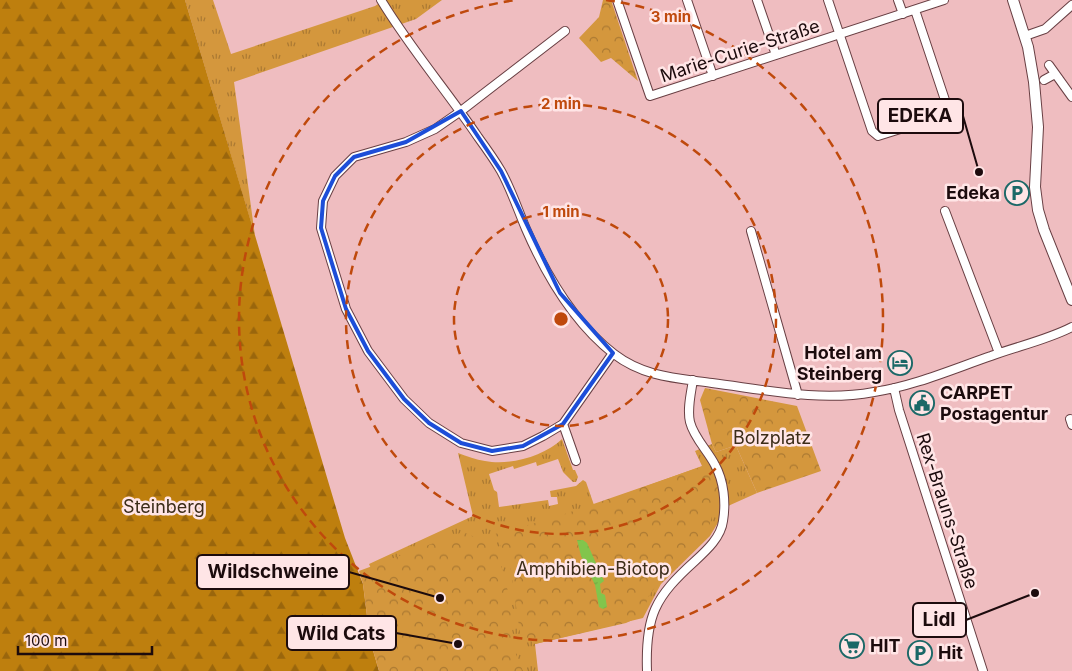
<svg xmlns="http://www.w3.org/2000/svg" width="1072" height="671" font-family="Inter,sans-serif">
<style>
.grass{fill:url(#grass-tufts)}
.forest{fill:url(#forest-firs)}
.park{fill:url(#park-crowns)}
.water{fill:url(#water-ripples)}
.lines{fill:none;stroke-linecap:round;stroke-linejoin:round}
.minor-casing{stroke:#683f43;stroke-width:10}
.secondary-casing{stroke:#683f43;stroke-width:12}
.minor{stroke:#fff;stroke-width:8}
.secondary{stroke:#fff;stroke-width:10}
.marked{fill:none;stroke:#1d4ed8;stroke-width:4;stroke-linejoin:round}
.ring{fill:none;stroke:#bf490c;stroke-width:2.5;stroke-dasharray:9 6}
.labels{text-anchor:middle;stroke-width:5;stroke-linejoin:round;paint-order:stroke}
.street-label{font-size:18px;fill:#1c0b0d;stroke:#ffe5e6}
.poi-label{font-size:18px;font-weight:bold;fill:#1c0b0d;stroke:#ffe5e6;text-anchor:start}
.park-label{font-size:18px;fill:#3c2c18;stroke:#ffe5e6}
.centre{fill:#bf490c;stroke:#ffe5e6;stroke-width:2.5}
.ring-label{font-size:15px;text-anchor:middle;font-weight:bold;fill:#bf490c;stroke:#ffe5e6;stroke-width:5;stroke-linejoin:round;paint-order:stroke}
.leader{fill:none;stroke:#1c0b0d;stroke-width:2}
.callout-dot{fill:#1c0b0d;stroke:#ffe5e6;stroke-width:2}
.callout{fill:#ffe5e6;stroke:#1c0b0d;stroke-width:2}
.callout-label{font-size:19px;text-anchor:middle;font-weight:bold;fill:#1c0b0d}
</style>
<defs>
<pattern id="grass-tufts" width="24" height="20" patternUnits="userSpaceOnUse" patternTransform="scale(1.25)"><rect width="24" height="20" fill="#d4973d"/><path d="M3 7l-1-3M5 7V3M7 7l1-3M15 17l-1-3M17 17v-4M19 17l1-3" fill="none" stroke="#ab7932"/></pattern>
<pattern id="forest-firs" width="22" height="20" patternUnits="userSpaceOnUse" patternTransform="scale(1.25)"><rect width="22" height="20" fill="#be7f0e"/><path d="M5 1l3.5 6h-7zM16 11l3.5 6h-7z" fill="#9a660c"/></pattern>
<pattern id="park-crowns" width="20" height="18" patternUnits="userSpaceOnUse" patternTransform="scale(1.25)"><rect width="20" height="18" fill="#d4973d"/><path d="M2 6a3 3 0 1 1 6 0M12 15a3 3 0 1 1 6 0" fill="none" stroke="#ab7932"/></pattern>
<pattern id="water-ripples" width="26" height="14" patternUnits="userSpaceOnUse" patternTransform="scale(1.25)"><rect width="26" height="14" fill="#82c54c"/><path d="M2 4q2-2 4 0t4 0M15 11q2-2 4 0t4 0" fill="none" stroke="#70a841"/></pattern>
</defs>
<rect width="100%" height="100%" fill="#efbdc0"/>
<path class="grass" d="M185,0H213L231,54L375,6L384,0H442L416,19L234,82L255,236Z
M562,439L573,470H575L578,477L576,482H573L563,472L558,459L537,466L536,462L514,469L513,466L489,474L494,490L497,492L499,507L548,500L549,506L558,504L557,497H551L550,491L576,486L583,480L586,482L594,505L702,466L695,451L712,444L716,452L731,447L737,448L757,493L728,506L710,536L661,584L643,618L535,644L538,671H506L376,580L369,564L473,516L458,453C467,456 476,460 485,461C510,466 544,456 562,439Z"/>
<path class="forest" d="M0,0H185L345,538L363,584L370,640L379,671H0Z"/>
<path class="park" d="M603,0H611L638,81L611,58L601,62L579,38L599,17Z
M705,388L797,406L821,471L757,493L737,448L731,447L716,452L712,444L700,400Z
M709,464L718,486L717,500L707,533L688,554L665,573L648,597L643,615L626,623L535,644L520,633L510,565L495,534L553,518Z
M463,532L496,546L511,603L513,647L523,671H379L370,640L363,584L359,571Z"/>
<path class="water" d="M577,540H583L587,543L604,581L600,584L601,593L605,595L607,607L603,609L599,607L595,585L581,556Z"/>
<g class="lines">
<defs>
<path id="minor" d="M381,0C410,48 447,91 478,137C486,148 494,159 501,171C511,189 518,210 526,229C546,275 574,323 614,354C644,377 676,378 712,383C766,390 820,402 874,392C914,386 953,369 991,356C1018,346 1047,340 1072,327
M617,0L650,96L944,0
M687,0L713,76
M757,0L776,55
M828,0L872,131L878,136L945,115L947,106L915,10
M898,0L903,14
M565,31L461,111L435,129L406,142L354,157L335,176L323,201L321,228L346,309L368,351L404,399L429,423L461,443L492,451L523,446L543,436L563,424L613,353
M1025,36L1045,29L1072,5
M1049,65L1072,97
M1044,80L1055,74
M945,211L999,353
M751,231L798,395
M894,388L899,410L983,671
M1070,419L1072,425
M563,424L576,461
M647,671C645,616 655,597 695,561C707,550 721,537 723,521C726,503 724,481 715,465C708,451 694,438 690,422C687,409 691,393 693,380"/>
<path id="secondary" d="M1013,0L1028,47L1034,82L1038,127L1035,187L1038,210L1044,230L1072,300"/>
</defs>
<use href="#minor" class="minor-casing"/>
<use href="#secondary" class="secondary-casing"/>
<use href="#minor" class="minor"/>
<use href="#secondary" class="secondary"/>
</g>
<path class="marked" d="M461,111L501,171L560,293L613,353L563,424L523,446L492,451L461,443L429,423L404,399L368,351L346,309L321,228L323,201L335,176L354,157L406,142Z"/>
<g class="ring">
<circle cx="561" cy="319" r="107"/>
<circle cx="561" cy="319" r="215"/>
<path d="M606 0A322 322 0 1 1 516 0"/>
</g>
<defs>
<symbol id="parking-ring" viewBox="-11 -11 22 22"><circle r="9.5" fill="#ffe5e6" stroke="#1b6867" stroke-width="1.5"/><path d="M-3.5-5.5H1a3.5 3.5 0 0 1 0 7H-1V5.5H-3.5ZM-1-3.4V-.6H.8a1.4 1.4 0 0 0 0-2.8Z" fill="#1b6867"/></symbol>
<symbol id="hotel-ring" viewBox="-11 -11 22 22"><circle r="9.5" fill="#ffe5e6" stroke="#1b6867" stroke-width="1.5"/><path d="M-6-4.5h1.5V1H6V5H4.5V3h-9V5H-6ZM-4 0a1.8 1.8 0 1 1 3.6 0ZM.5 0V-2.5h3Q6-2.5 6 0Z" fill="#1b6867"/></symbol>
<symbol id="civic-ring" viewBox="-11 -11 22 22"><circle r="9.5" fill="#ffe5e6" stroke="#1b6867" stroke-width="1.5"/><path d="M-.6-6.5H3V-4.5H.6V-3L4-1V1h2V6H-6V1h2V-1L-.6-3ZM-1.2 2.5V6h2.4V2.5Z" fill="#1b6867"/></symbol>
<symbol id="supermarket-ring" viewBox="-11 -11 22 22"><circle r="9.5" fill="#ffe5e6" stroke="#1b6867" stroke-width="1.5"/><path d="M-6-5.5h2.5l.6 2H6L4.5 2H-2.5L-4.4-4H-6ZM-1.5 3.2a1.3 1.3 0 1 0 .1 0ZM3 3.2a1.3 1.3 0 1 0 .1 0Z" fill="#1b6867"/></symbol>
</defs>
<g fill-rule="evenodd">
<use href="#parking-ring" x="1003" y="179" width="28" height="28"/>
<use href="#hotel-ring" x="886" y="349" width="28" height="28"/>
<use href="#civic-ring" x="908" y="389" width="28" height="28"/>
<use href="#supermarket-ring" x="838" y="632" width="28" height="28"/>
<use href="#parking-ring" x="906" y="639" width="28" height="28"/>
</g>
<g class="labels">
<g class="street-label">
<text transform="translate(740 51) rotate(-18)" y="6">Marie-Curie-Straße</text>
<text transform="translate(947 511) rotate(72)" y="6">Rex-Brauns-Straße</text>
</g>
<g class="poi-label">
<text x="1000" y="199" text-anchor="end">Edeka</text>
<text x="882" y="359" text-anchor="end">Hotel am<tspan x="882" dy="21">Steinberg</tspan></text>
<text x="940" y="399">CARPET<tspan x="940" dy="21">Postagentur</tspan></text>
<text x="870" y="652">HIT</text>
<text x="938" y="659">Hit</text>
</g>
<g class="park-label">
<text x="772" y="444">Bolzplatz</text>
<text x="164" y="513">Steinberg</text>
<text x="593" y="575">Amphibien-Biotop</text>
</g>
</g>
<circle cx="561" cy="319" r="8" class="centre"/>
<g class="ring-label">
<text x="671" y="22">3 min</text>
<text x="561" y="109">2 min</text>
<text x="561" y="217">1 min</text>
</g>
<path class="leader" d="M979 172L963 116M440 598L349 572M1035 593L966 620M458 644L396 633"/>
<g class="callout-dot">
<circle cx="979" cy="172" r="5"/>
<circle cx="440" cy="598" r="5"/>
<circle cx="1035" cy="593" r="5"/>
<circle cx="458" cy="644" r="5"/>
</g>
<g class="callout">
<rect x="878" y="99" width="85" height="34" rx="5"/>
<rect x="197" y="555" width="152" height="34" rx="5"/>
<rect x="913" y="603" width="53" height="34" rx="5"/>
<rect x="287" y="616" width="109" height="34" rx="5"/>
</g>
<g class="callout-label">
<text x="920" y="122">EDEKA</text>
<text x="273" y="578">Wildschweine</text>
<text x="939" y="626">Lidl</text>
<text x="341" y="640">Wild Cats</text>
</g>
<path d="M18 646v8h134v-8" fill="none" stroke="#1c0b0d" stroke-width="2.5"/>
<text x="25" y="646" font-size="15" fill="#1c0b0d" stroke="#ffe5e6" stroke-width="4" paint-order="stroke">100 m</text>
</svg>
